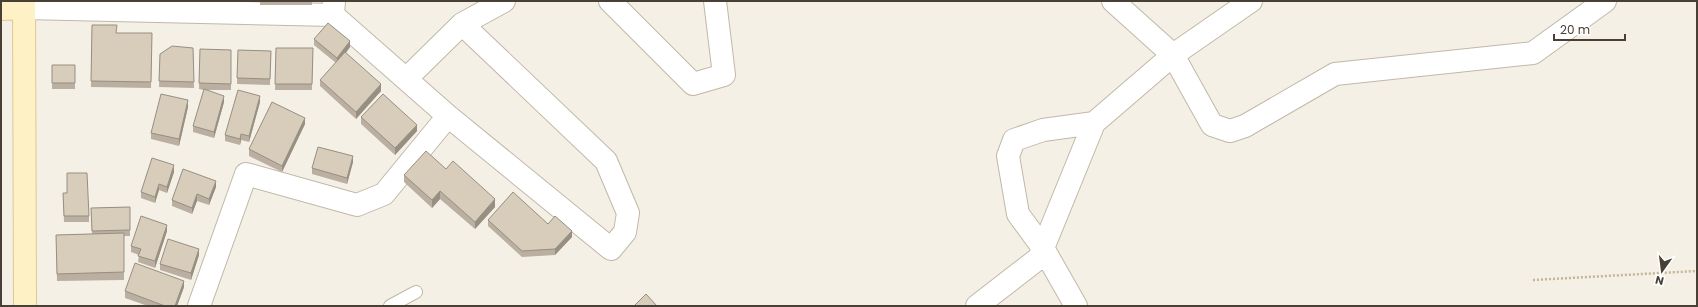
<svg xmlns="http://www.w3.org/2000/svg" width="1698" height="307" font-family="Poppins,sans-serif">
<style>
.lines{fill:none;stroke-linecap:round;stroke-linejoin:round}
.lane-casing{stroke:#c1b8a7;stroke-width:14}
.street-casing{stroke:#c1b8a7;stroke-width:24}
.secondary-casing{stroke:#ddc992;stroke-width:24}
.path{stroke:#c5b497;stroke-width:2.5;stroke-dasharray:2 2;stroke-linecap:butt}
.lane{stroke:#fff;stroke-width:12}
.street{stroke:#fff;stroke-width:22}
.secondary{stroke:#fff1c6;stroke-width:22}
.wall{fill:#baafa0}
.shaded-wall{fill:#978f82}
.building{fill:#d8ccba;stroke:#978f82}
</style>
<rect width="100%" height="100%" fill="#f5f0e6"/>
<g class="lines">
<defs>
<path id="lane" d="M390,306L416,292"/>
<path id="street" d="M610,1L693,84L724,75L715,1
M1113,1L1173,55L1212,125L1230,131L1245,126L1335,74L1533,53L1605,1
M24,8L333,15L334,1
M333,15L448,116L611,249L625,232L628,213L606,161L462,24
M406,79L462,24L504,1
M199,306L246,174L357,205L384,194L448,116
M977,306L1039,258L1094,123L1173,55L1251,1
M1076,306L1043,248L1018,214L1008,156L1014,140L1043,130L1094,123"/>
<path id="secondary" d="M24,1L25,306
M1,9L24,8"/>
</defs>
<use href="#lane" class="lane-casing"/>
<use href="#street" class="street-casing"/>
<use href="#secondary" class="secondary-casing"/>
<path class="path" d="M1533,280L1697,271"/>
<use href="#lane" class="lane"/>
<use href="#street" class="street"/>
<use href="#secondary" class="secondary"/>
</g>
<path class="wall" d="M260,1H312V5H260Z
M92,25L116,33H152L151,88L91,87Z
M314,39L350,47L346,53L381,91L356,119L320,86V80L336,63L314,45Z
M193,48L194,88L159,87L160,54Z
M276,48H313L312,90H275Z
M200,49L231,50V90H205L224,102L214,138L193,132V126L204,90L199,89Z
M238,50L271,51L270,85L237,84Z
M52,65H75V89H52Z
M260,102L249,142L241,140L240,145L225,141V135Z
M188,107L179,146L151,139V133Z
M361,117L417,131L395,155L361,124Z
M305,124L282,172L249,156V149Z
M353,162L347,184L312,174V168Z
M446,169L495,207L475,229L440,199L432,208L404,182V175Z
M174,172L167,193L159,190L155,203L141,198V192Z
M216,187L209,205L197,201L192,214L172,206V200Z
M63,193L89,216V222H64Z
M130,207V236H124V280L57,281L56,235L92,234L91,208Z
M488,220L548,224L572,237L555,255L522,257L488,226Z
M167,231L155,268L138,262L139,255L131,252V246Z
M199,255L191,280L160,270V264Z
M184,287L177,306H148L125,298V291Z"/>
<path class="shaded-wall" d="M350,41V47L337,64V58Z
M381,84V91L356,119V112Z
M224,96V102L214,138V132Z
M260,96V102L249,142V136Z
M188,100V107L179,146V139Z
M305,118V124L282,172V166Z
M417,125V131L395,155V148Z
M241,134V140L240,145V139Z
M353,156V162L347,184V178Z
M174,165V172L167,193V187Z
M216,181V187L209,205V199Z
M159,184V190L155,203V197Z
M440,191V199L432,208V200Z
M197,194V201L192,214V208Z
M495,199V207L475,229V222Z
M167,225V231L155,268V261Z
M572,231V237L555,255V249Z
M199,249V255L191,280V273Z
M184,281V287L177,306H175Z"/>
<path class="building" d="M328,23L350,41L337,58L314,39Z
M92,25H117L116,33H152L151,82L91,81Z
M172,46L193,48L194,82L159,81L160,54Z
M276,48H313L312,84H275Z
M200,49L231,50V84L199,83Z
M238,50L271,51L270,79L237,78Z
M345,52L381,84L356,112L320,80Z
M52,65H75V83H52Z
M204,89L224,96L214,132L193,126Z
M238,90L260,96L249,136L241,134L240,139L225,135Z
M161,94L188,100L179,139L151,133Z
M383,94L417,125L395,148L361,117Z
M272,102L305,118L282,166L249,149Z
M318,147L353,156L347,178L312,168Z
M426,151L446,169L453,161L495,199L475,222L440,191L432,200L404,175Z
M152,158L174,165L167,187L159,184L155,197L141,192Z
M183,169L216,181L209,199L197,194L192,208L172,200Z
M67,173H87L89,216H64L63,193H67Z
M513,192L548,224L555,216L572,231L555,249L522,251L488,220Z
M130,207V230L92,231L91,208Z
M141,216L167,225L155,261L138,256L141,249L131,246Z
M124,233V272L57,274L56,235Z
M168,239L199,249L191,273L160,264Z
M135,263L184,281L175,306H165L125,291Z
M646,294L657,306H634Z"/>
<rect width="1698" height="307" fill="none" stroke="#484034" stroke-width="4"/>
<g transform="translate(1662 271) rotate(194)" stroke="#ffffff" stroke-width="3" paint-order="stroke">
<path d="M0-3L7 15L0 10L-7 15Z" fill="#484034"/>
<text y="-6" font-size="11" font-weight="bold" text-anchor="middle" fill="#484034">N</text>
</g>
<path d="M1554 34v6h71v-6" fill="none" stroke="#484034" stroke-width="2"/>
<text x="1560" y="34" font-size="12" fill="#484034" stroke="#ffffff" stroke-width="3" paint-order="stroke">20 m</text>
</svg>
